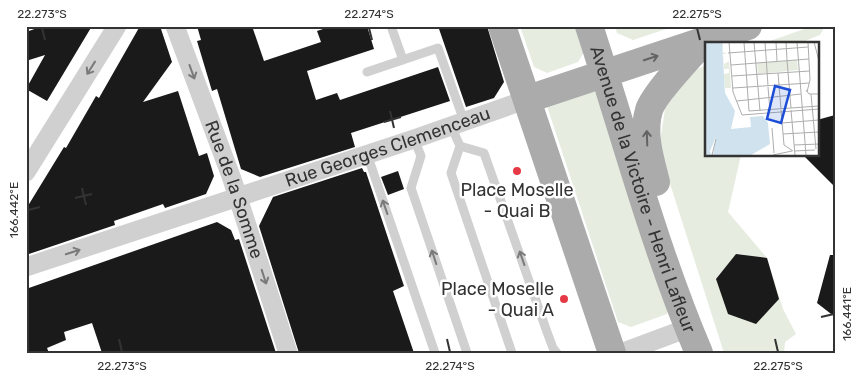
<svg xmlns="http://www.w3.org/2000/svg" width="861" height="379" font-family="Rubik,sans-serif">
<style>
.green{fill:#e6ecdf}
.building{fill:#1a1a1a}
.lines{fill:none;stroke-linecap:round;stroke-linejoin:round}
.lane{stroke:#d0d0d0;stroke-width:9}
.street{stroke:#d0d0d0;stroke-width:19}
.primary{stroke:#ababab;stroke-width:28}
.oneway{stroke:#636363}
.oneway2{stroke:#7a7a7a}
.ticks{fill:none;stroke:#333;stroke-width:2}
.poi-dot{fill:#e63946;stroke:#fff;stroke-width:2}
.labels{text-anchor:middle;stroke-width:5;stroke-linejoin:round;paint-order:stroke}
.street-label{font-size:18px;fill:#333;stroke:#fff}
.poi-label{font-size:18px;fill:#333;stroke:#fff}
.inset-river{fill:none;stroke:#cfe2ee;stroke-width:2.5}
.inset-road{fill:none;stroke:#adadad;stroke-width:1}
.view{fill:#1d4ed8;fill-opacity:0.15;stroke:#1d4ed8;stroke-width:2.5}
.inset-edge{fill:none;stroke:#333;stroke-width:2.5}
.neatline{fill:none;stroke:#333;stroke-width:2}
.ticks-label{font-size:12px;text-anchor:middle;fill:#333}
</style>
<rect width="100%" height="100%" fill="#fff"/>
<path class="green" d="M520,26H575L584,52L578,62L547,73L534,67Z
M615,26H675L633,40L617,33Z
M813,26H825L820,35L797,44H761Z
M706,65V155H741L728,212L767,258L783,309L796,334L785,342L784,353H724L659,149L665,109L691,72Z
M592,89L598,96L669,303L667,314L631,327L618,322L547,106Z"/>
<path class="building" d="M43,26H92L47,101L26,89L45,55L26,61V32Z
M140,26H160L172,62L143,102L178,91L199,156L207,153L214,176L206,194L165,208L163,204L114,221L115,225L26,255V209L64,147L66,148L96,96L99,98Z
M197,26H252L264,61L321,42L317,31L332,26H367L374,49L307,71L316,100L337,93L340,100L438,67L450,101L351,133L355,147L260,177L241,169L217,89L212,91L197,41L201,40Z
M438,26H487L504,82L494,98L466,107Z
M835,115V187L803,155H817V120Z
M362,168L364,172H366L404,286L393,291L414,353H299L259,226L273,197Z
M398,171L404,189L388,195L381,177Z
M217,222L231,230L235,240L239,239L276,353H102L92,323L64,332L66,340L47,348L49,353H26V289Z
M736,254L767,258L779,299L756,324L728,314L716,279Z
M830,255H835V317L817,303Z"/>
<g class="lines">
<path class="lane" d="M391,26L403,60
M367,72L438,48L464,121
M451,126L460,146L451,173L512,353
M414,139L421,156L411,188L467,353
M460,146L484,153L547,332L553,348L557,353
M367,154L435,353"/>
<g class="street">
<path id="s1" d="M175,26L232,179L288,353"/>
<path d="M26,172L117,26"/>
<path id="s2" d="M26,267L414,139L528,99"/>
<path d="M621,353L688,328"/>
</g>
<g class="primary">
<path d="M502,26L612,353"/>
<path id="s3" d="M589,26C625,135 654,247 699,353"/>
<path d="M528,99L748,26"/>
<path d="M656,182C650,159 642,133 649,110C654,94 692,54 705,40"/>
</g>
</g>
<defs><path id="oneway-shaft" d="M-6 0H5M1.5-3L5.5 0L1.5 3" fill="none" stroke-width="1.6" stroke-linecap="round" stroke-linejoin="round" transform="scale(1.25)"/></defs>
<g class="oneway">
<use href="#oneway-shaft" transform="translate(651 58) rotate(-18)"/>
<use href="#oneway-shaft" transform="translate(647 138) rotate(-92)"/>
</g>
<g class="oneway2">
<use href="#oneway-shaft" transform="translate(91 68) rotate(122)"/>
<use href="#oneway-shaft" transform="translate(192 72) rotate(70)"/>
<use href="#oneway-shaft" transform="translate(385 207) rotate(-109)"/>
<use href="#oneway-shaft" transform="translate(73 252) rotate(-18)"/>
<use href="#oneway-shaft" transform="translate(434 257) rotate(-108)"/>
<use href="#oneway-shaft" transform="translate(522 258) rotate(-109)"/>
<use href="#oneway-shaft" transform="translate(264 277) rotate(72)"/>
</g>
<path class="ticks" d="M42,28L45,40M369,28L372,40M697,28L700,40M390,111L394,128M384,122L401,117M82,188L86,205M75,198L92,194M28,210L40,207M821,317L834,314M119,339L122,352M447,339L450,352M775,339L778,352"/>
<g class="poi-dot">
<circle cx="517" cy="171" r="5"/>
<circle cx="564" cy="299" r="5"/>
</g>
<g class="labels">
<g class="street-label">
<text dy="6" stroke="none"><textPath href="#s2" startOffset="381">Rue Georges Clemenceau</textPath></text>
<text dy="6" stroke="none"><textPath href="#s1" startOffset="174">Rue de la Somme</textPath></text>
<text dy="6" stroke="none"><textPath href="#s3" startOffset="172">Avenue de la Victoire - Henri Lafleur</textPath></text>
</g>
<g class="poi-label">
<text x="517" y="196">Place Moselle<tspan x="517" dy="21">- Quai B</tspan></text>
<text x="554" y="295" text-anchor="end">Place Moselle<tspan x="554" dy="21">- Quai A</tspan></text>
</g>
</g>
<g transform="translate(705 42)">
<rect width="114" height="114" fill="#fff"/>
<path d="M18,0V10L22,12H18L19,22L24,19L26,46H20L19,32L24,31V27H19L17,2ZM92,18L93,28L53,32L52,21Z" fill="#e6ecdf"/>
<path d="M0,0H17L20,51L30,69L26,87L46,85L45,75L58,74L63,81L65,102L46,113H8L11,95L5,109L6,113H0Z" fill="#cfe2ee"/>
<path class="inset-river" d="M0,96L27,90H53L60,98"/>
<path class="inset-road" d="M24,0L28,50L37,73L114,67M39,0L44,69L114,64M49,0L55,69M60,0L63,44M71,0L72,19M81,0L82,18M92,0L101,113M109,0L114,19M23,11L103,5M82,18L86,66M26,23L104,17M73,31L76,67M27,34L105,29M63,45L65,69M28,46L104,41M101,48L104,52H114M102,50L105,38L103,0M106,52L111,107M32,59L96,52M76,68L79,103L88,109M86,68L90,113M77,81L114,78M67,86L69,111M78,92L114,90M89,103L114,102M89,109L110,108M7,113L11,97M68,113L87,109"/>
<path class="view" d="M70,44L85,48L76,81L62,77Z"/>
<rect width="114" height="114" class="inset-edge"/>
</g>
<rect width="861" height="379" fill="none" stroke="#ffffff" stroke-width="55"/>
<rect x="28" y="28" width="806" height="324" class="neatline"/>
<g class="ticks-label">
<text x="42" y="18">22.273°S</text>
<text x="369" y="18">22.274°S</text>
<text x="697" y="18">22.275°S</text>
<text transform="translate(14 210) rotate(-90)" y="4">166.442°E</text>
<text transform="translate(847 314) rotate(-90)" y="4">166.441°E</text>
<text x="122" y="370">22.273°S</text>
<text x="450" y="370">22.274°S</text>
<text x="778" y="370">22.275°S</text>
</g>
</svg>
